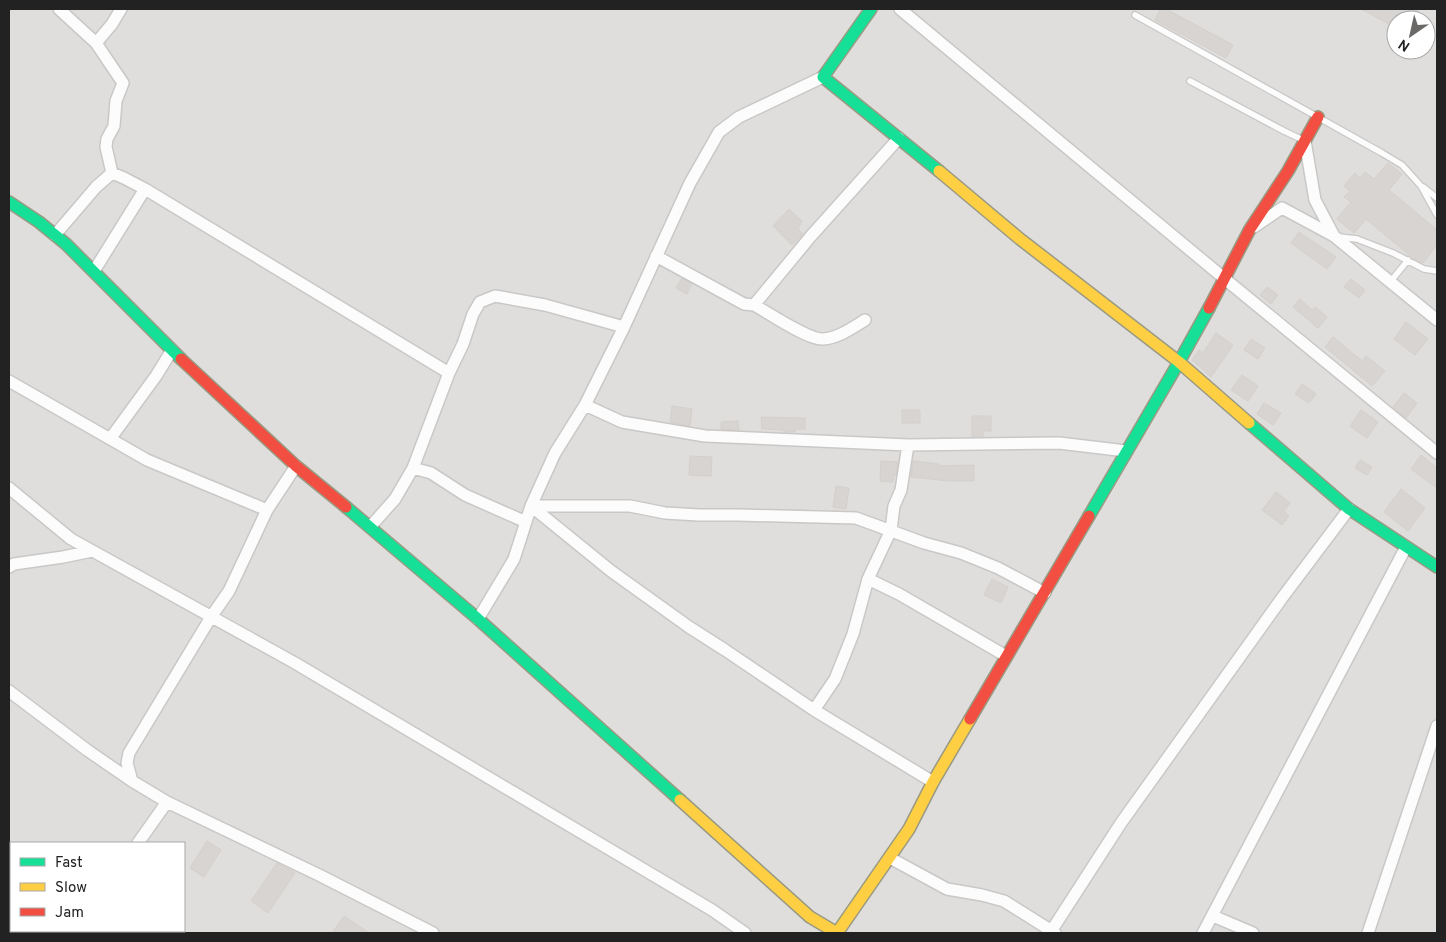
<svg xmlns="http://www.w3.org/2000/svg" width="1446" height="942" font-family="Overpass,sans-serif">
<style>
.residential{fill:#dfdedc;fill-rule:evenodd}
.building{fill:#d7d4d2;stroke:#d3d0cc}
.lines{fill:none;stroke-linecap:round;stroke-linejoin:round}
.lane-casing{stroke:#c9c8c7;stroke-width:8}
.street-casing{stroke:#c9c8c7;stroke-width:14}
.fast-casing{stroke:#999a82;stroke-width:14}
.slow-casing{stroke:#999a82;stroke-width:14}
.jam-casing{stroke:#999a82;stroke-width:14}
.lane{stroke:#fdfcfc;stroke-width:5.5}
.street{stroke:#fdfcfc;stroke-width:11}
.fast{stroke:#16e098;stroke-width:11}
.slow{stroke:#ffcf43;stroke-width:11}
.jam{stroke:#f24e42;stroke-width:11}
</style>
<rect width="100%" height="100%" fill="#f0eeeb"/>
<path class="residential" d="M9,9H1437V933H9ZM1396,20H1426V50H1396ZM11,843H184V931H11Z"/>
<path class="building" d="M1160,9H1166L1233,45L1226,58L1155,20Z
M1361,9H1419L1413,20H1396V28Z
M1388,163L1402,174L1389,190L1437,230V245L1423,263L1414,259L1366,219L1354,233L1337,219L1351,202L1344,197L1350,191L1344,186L1355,173L1360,178L1365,172L1374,179Z
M789,209L802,221L798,229L803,234L792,245L773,226Z
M1299,232L1336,257L1327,269L1291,243Z
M682,278L692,284L687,294L676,288Z
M1351,279L1365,290L1359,298L1344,287Z
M1267,287L1278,295L1271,304L1260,295Z
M1300,299L1312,310L1315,307L1327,317L1318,328L1293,307Z
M1406,322L1428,339L1415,355L1394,339Z
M1216,333L1233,345L1211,377L1192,360L1199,350L1203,353Z
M1333,337L1362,361L1366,356L1385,371L1372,386L1325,347Z
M1251,339L1265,348L1258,359L1244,350Z
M1242,375L1258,386L1248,401L1231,390Z
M1302,384L1316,394L1309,403L1295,394Z
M1404,393L1417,403L1406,418L1393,407Z
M1264,403L1281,413L1273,425L1257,414Z
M672,406L692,409L690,426L670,422Z
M902,410H920V423H902Z
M1361,410L1378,422L1367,438L1350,426Z
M972,416H991V431H983V437H972Z
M761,417L805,418V429H795V432H784V430L762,429Z
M738,421L739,430L721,429V422Z
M1421,455L1437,468V488L1411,469Z
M690,456L712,457L711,476L689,475Z
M1360,460L1372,467L1367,475L1355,468Z
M881,461L898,462L896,475H894L893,482L880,481Z
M913,461L939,464V466L974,465V481H949L911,477Z
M836,486L849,488L846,509L833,507Z
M1401,489L1425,508L1408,531L1384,512Z
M1276,492L1290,503L1284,511L1289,516L1282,525L1262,510Z
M992,579L1008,587L1001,603L984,595Z
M207,841L221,850L204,877L190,868Z
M277,863L295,873L268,913L251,901Z
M344,916L369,933H332Z"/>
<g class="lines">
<defs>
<path id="lane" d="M1135,15L1382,153L1402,165L1421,186L1437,215
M1190,81L1284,131L1303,140
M1423,187L1437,198
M1339,237L1357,239L1393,253L1424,269L1437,271
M1391,281L1408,260"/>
<path id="street" d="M59,9L96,43L123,83L116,101L114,126L107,139L106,147L112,173
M900,9L1225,279L1437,453
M96,43L112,24L121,9
M1305,141L1315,200L1334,236
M1254,227L1282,208L1334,236L1437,320
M55,235L96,187L112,173L124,178L145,189L449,373
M656,256L744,304L754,305C769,313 808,340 823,339C838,338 852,328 865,320
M94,271L145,189
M754,305L811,236L899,138
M9,381L147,460L267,510
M585,405L622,422L705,436L908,445L1059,443L1126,451
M110,439L156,376L172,350
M296,466L267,510L229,591L211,617L129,753L127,763L132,781L167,802L319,875L433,933
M413,468L431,473L465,495L526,522
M9,488L71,539L295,663L712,910L745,933
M531,506H630L665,513L699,515H738L856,518L924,543L961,553L998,568L1045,593
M531,506L611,571L689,627L725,650L814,710L933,782
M370,527L395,499L413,468L449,373L463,344L473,314L480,302L495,296L545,305L624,327
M9,567L14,564L63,557L92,551
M868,579L899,594L1006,656
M478,619L514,559L531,506L555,453L585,405L624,327L690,183L719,132L739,117L823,77
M9,691L87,750L132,781
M814,710L835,679L853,634L868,579L891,530L894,506L901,490L908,445
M138,843L167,802
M890,858L947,889L982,895L1004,901L1055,933
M1213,916L1253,933
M76,933L77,931
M1050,933L1121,823L1282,598L1349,509
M1203,933L1406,547
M1368,933L1437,726"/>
<path id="fast" d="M871,9L823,77L939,171
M9,202L39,222L66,244L181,359
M1249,423L1349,509L1437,567
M346,507L478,619L680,800
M1089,516L1179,362L1209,308"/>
<path id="slow" d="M939,171L1020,239L1179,362L1249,423
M680,800L810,917L837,933
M837,933L909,829L933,782L970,719"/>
<path id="jam" d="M1209,308L1250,229L1288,171L1318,117
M181,359L296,466L346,507
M970,719L1089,516"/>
</defs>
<use href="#lane" class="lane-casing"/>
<use href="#street" class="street-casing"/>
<use href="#fast" class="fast-casing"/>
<use href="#slow" class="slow-casing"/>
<use href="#jam" class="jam-casing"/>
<use href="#lane" class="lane"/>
<use href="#street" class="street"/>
<use href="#fast" class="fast"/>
<use href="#slow" class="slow"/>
<use href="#jam" class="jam"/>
</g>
<rect width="1446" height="942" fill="none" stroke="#222222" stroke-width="20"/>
<rect x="10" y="842" width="175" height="90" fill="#ffffff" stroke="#a7a7a7"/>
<rect x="20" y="858" width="25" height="8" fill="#16e098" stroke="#a7a7a7"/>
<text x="55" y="867" font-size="15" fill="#222222">Fast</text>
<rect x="20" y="883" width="25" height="8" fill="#ffcf43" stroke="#a7a7a7"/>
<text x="55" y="892" font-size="15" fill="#222222">Slow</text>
<rect x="20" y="908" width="25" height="8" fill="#f24e42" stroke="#a7a7a7"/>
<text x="55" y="917" font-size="15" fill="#222222">Jam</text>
<g transform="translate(1411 35) rotate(214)"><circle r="24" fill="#ffffff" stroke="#a7a7a7"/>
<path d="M0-4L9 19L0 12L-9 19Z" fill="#6a6968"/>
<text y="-8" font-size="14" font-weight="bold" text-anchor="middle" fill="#222222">N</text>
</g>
</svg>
